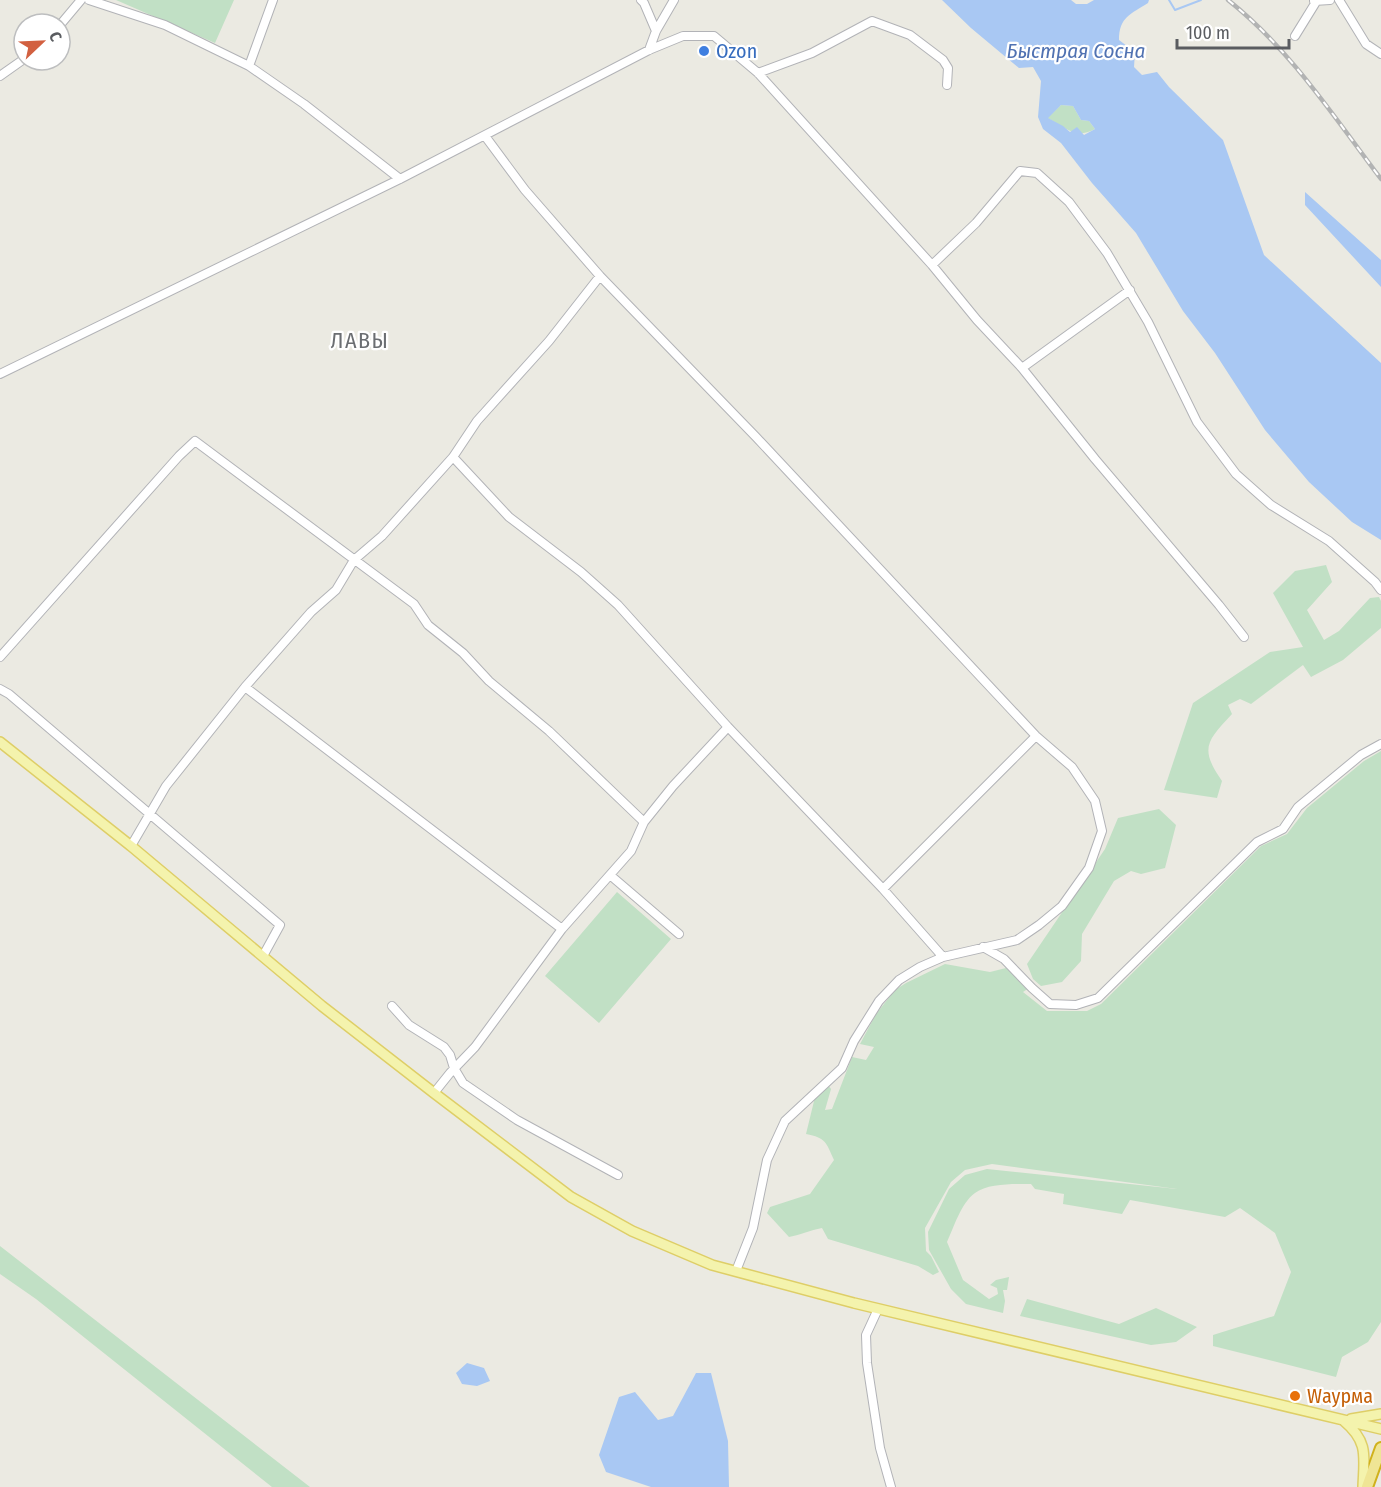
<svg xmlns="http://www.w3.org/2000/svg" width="1381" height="1487" font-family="'Fira Sans Condensed',sans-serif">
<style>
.green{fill:#c1e0c5}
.water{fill:#a9c8f3;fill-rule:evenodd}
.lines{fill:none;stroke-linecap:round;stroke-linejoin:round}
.stream{stroke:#a9c8f3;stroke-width:2}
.minor-casing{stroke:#b2b3b7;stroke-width:10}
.major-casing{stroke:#dece67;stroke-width:12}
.highway-casing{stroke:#d0b11c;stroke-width:14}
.minor{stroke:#fff;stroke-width:8}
.major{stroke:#f4f3ad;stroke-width:9}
.highway{stroke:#efe595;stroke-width:10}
.rail-casing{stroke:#b2b3b3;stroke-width:4.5}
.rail{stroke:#fff;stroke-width:2;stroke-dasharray:7;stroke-linecap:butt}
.shop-dot{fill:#3f7fe0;stroke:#fff;stroke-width:2}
.food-dot{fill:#e8710a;stroke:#fff;stroke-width:2}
.labels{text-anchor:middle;stroke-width:4.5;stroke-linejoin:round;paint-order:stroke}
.shop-label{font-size:20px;fill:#366cbe;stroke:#fff;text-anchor:start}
.food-label{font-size:20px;fill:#c56008;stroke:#fff;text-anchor:start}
.water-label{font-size:21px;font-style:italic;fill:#5072b2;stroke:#fff}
.quarter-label{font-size:22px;letter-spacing:1.5px;fill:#6b6e72;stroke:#fff}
</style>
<rect width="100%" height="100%" fill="#ebeae2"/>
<path class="green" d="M116,0H234L215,43Z
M1061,105L1073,106L1081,120L1089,121L1095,129C1074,140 1066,127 1047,118Z
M1326,565L1332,582L1307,610L1324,640L1339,631L1370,598L1379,597L1381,601V628L1343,660L1311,677L1303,665L1251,704L1240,699L1228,705L1232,714C1207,741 1199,748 1222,781L1217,798L1164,790L1193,703L1270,652L1303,647L1273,593L1295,571Z
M1381,751V1322L1368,1342L1342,1357L1336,1377L1213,1346V1335L1274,1316L1291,1272L1275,1233L1240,1208L1225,1217L1130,1200L1122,1214L1063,1204L1064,1194L1035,1189L1031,1184C1014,1184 988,1183 975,1193C961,1203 954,1227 947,1242L963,1280L989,1299L998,1294L997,1288L990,1285L996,1280L1009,1277L1007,1290H1003L1005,1301L1003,1313L966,1304L951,1289L929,1250L928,1232L949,1189L965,1175L987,1169L1177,1189L992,1164L965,1170L951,1182L925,1228L926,1251L931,1256L939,1272L933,1275L918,1266L828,1239L822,1228C810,1230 801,1235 789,1237L767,1213L770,1207L810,1194L834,1160C826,1142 826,1138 806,1134L815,1097L828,1085L831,1089L825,1110L832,1109L852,1057L866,1060L874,1047L860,1044L876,1014L895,990L906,983L945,964L990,972L1006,968L1029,988L1023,992L1047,1011H1087L1101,1004L1261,846L1287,834L1307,808L1364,761Z
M1159,809L1176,825L1165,868L1141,874L1131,871L1114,881L1082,934L1081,961L1062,982L1041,986L1033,979L1027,964L1105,849L1118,818Z
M617,892L671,939L599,1023L545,976Z
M0,1246L310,1487H272L36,1299L0,1274Z
M1027,1299L1119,1324L1156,1308L1197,1327L1176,1342L1151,1345L1020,1316Z"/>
<path class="water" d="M942,0H1071L1076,4H1087L1094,0H1149L1148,3C1131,14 1119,17 1119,40L1135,52L1134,67L1142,75L1157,72L1169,87L1223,140L1264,255L1381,363V540L1352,522L1309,482L1265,430L1215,353L1183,311L1136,233L1092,183L1061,143L1043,129L1038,117L1041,81L1033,67L1019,68L971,28ZM1061,105L1073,106L1081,120L1089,121L1095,129L1084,135L1077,127L1070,132L1063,126L1048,118Z
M1305,192L1381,260V287L1305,205Z
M467,1363L484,1368L490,1381L477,1386L462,1384L456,1373Z
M696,1373H711L728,1441L729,1487H651L606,1472L599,1455L619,1397L635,1392L658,1420L673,1416Z"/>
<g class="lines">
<path class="stream" d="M1169,0L1175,10L1201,0"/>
<defs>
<path id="minor" d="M89,0L165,25L249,66L304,104L400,179
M641,0L644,3L656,31
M1339,0L1366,44L1381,54
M1314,1L1330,0
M60,25L81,0
M1295,36L1316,2
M649,50L656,31L674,0
M249,66L273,0
M758,73L812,53L872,21L910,35L943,60L948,68L947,85
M0,76L24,59
M485,136L525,190L600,276L756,437L1036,736L1072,767L1095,801L1102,831L1089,868L1062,906L1039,925L1017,940L943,957L920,967L899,980L879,1001L854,1041L842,1068L785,1121L767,1160L753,1228L736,1271
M932,265L976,223L1020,171L1037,173L1069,202L1107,253L1148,322L1197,422L1236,474L1271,505L1329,541L1375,582L1381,590
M1022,368L1130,290
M0,374L400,179L649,50L683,36H714L758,73L932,265L977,320L1022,368L1095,459L1219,605L1244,637
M453,457L509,517L581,572L618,605L728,727L883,889L943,957
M0,657L179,456L195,441L414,604L428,625L463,653L489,681L549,731L644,822
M245,687L562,929
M0,689L9,694L280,925L263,956
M131,846L166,786L245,687L311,612L336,590L354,560L382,536L453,457L477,421L549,341L600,276
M610,875L679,934
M883,889L1036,736
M983,947L1004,959L1032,988L1050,1004L1076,1005L1098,998L1257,842L1283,829L1298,807L1361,755L1381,744
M392,1006L409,1025L444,1047L450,1055L454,1068L463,1083L517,1120L618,1175
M434,1093L450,1073L475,1047L562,929L631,851L644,822L673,786L728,727
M878,1309L866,1335L867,1363L880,1448L891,1487"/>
<path id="major" d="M0,742L131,846L322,1006L434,1093L571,1197L632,1231L712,1265L854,1303L1381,1429
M1351,1419L1381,1414
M1344,1421C1369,1442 1364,1457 1363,1487"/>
<path id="highway" d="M1367,1487L1381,1448"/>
</defs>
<use href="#minor" class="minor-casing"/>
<use href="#major" class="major-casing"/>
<use href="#highway" class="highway-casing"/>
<use href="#minor" class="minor"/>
<use href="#major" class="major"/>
<use href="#highway" class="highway"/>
<defs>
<path id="rail" d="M1228,0C1290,49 1334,117 1381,179"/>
</defs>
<use href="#rail" class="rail-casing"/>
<use href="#rail" class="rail"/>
</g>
<circle class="shop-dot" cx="704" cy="51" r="6"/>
<circle class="food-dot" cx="1295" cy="1396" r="6"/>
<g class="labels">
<g class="shop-label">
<text x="716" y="58">Ozon</text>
</g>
<g class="food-label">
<text x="1307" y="1403">Wаурма</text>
</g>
<g class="water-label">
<text x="1076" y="58">Быстрая Сосна</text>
</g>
<g class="quarter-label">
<text x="360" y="348">ЛАВЫ</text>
</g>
</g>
<g transform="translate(42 42) rotate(67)"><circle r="28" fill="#ffffff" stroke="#bdbebf" stroke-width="1.5"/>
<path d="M0-4.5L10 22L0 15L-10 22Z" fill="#d26040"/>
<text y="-9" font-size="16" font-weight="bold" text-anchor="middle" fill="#5a5c60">С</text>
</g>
<path d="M1177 39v9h112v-9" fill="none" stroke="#5a5c60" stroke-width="3"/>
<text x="1186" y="39" font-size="18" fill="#5a5c60" stroke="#ffffff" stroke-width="4.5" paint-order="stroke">100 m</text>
</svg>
